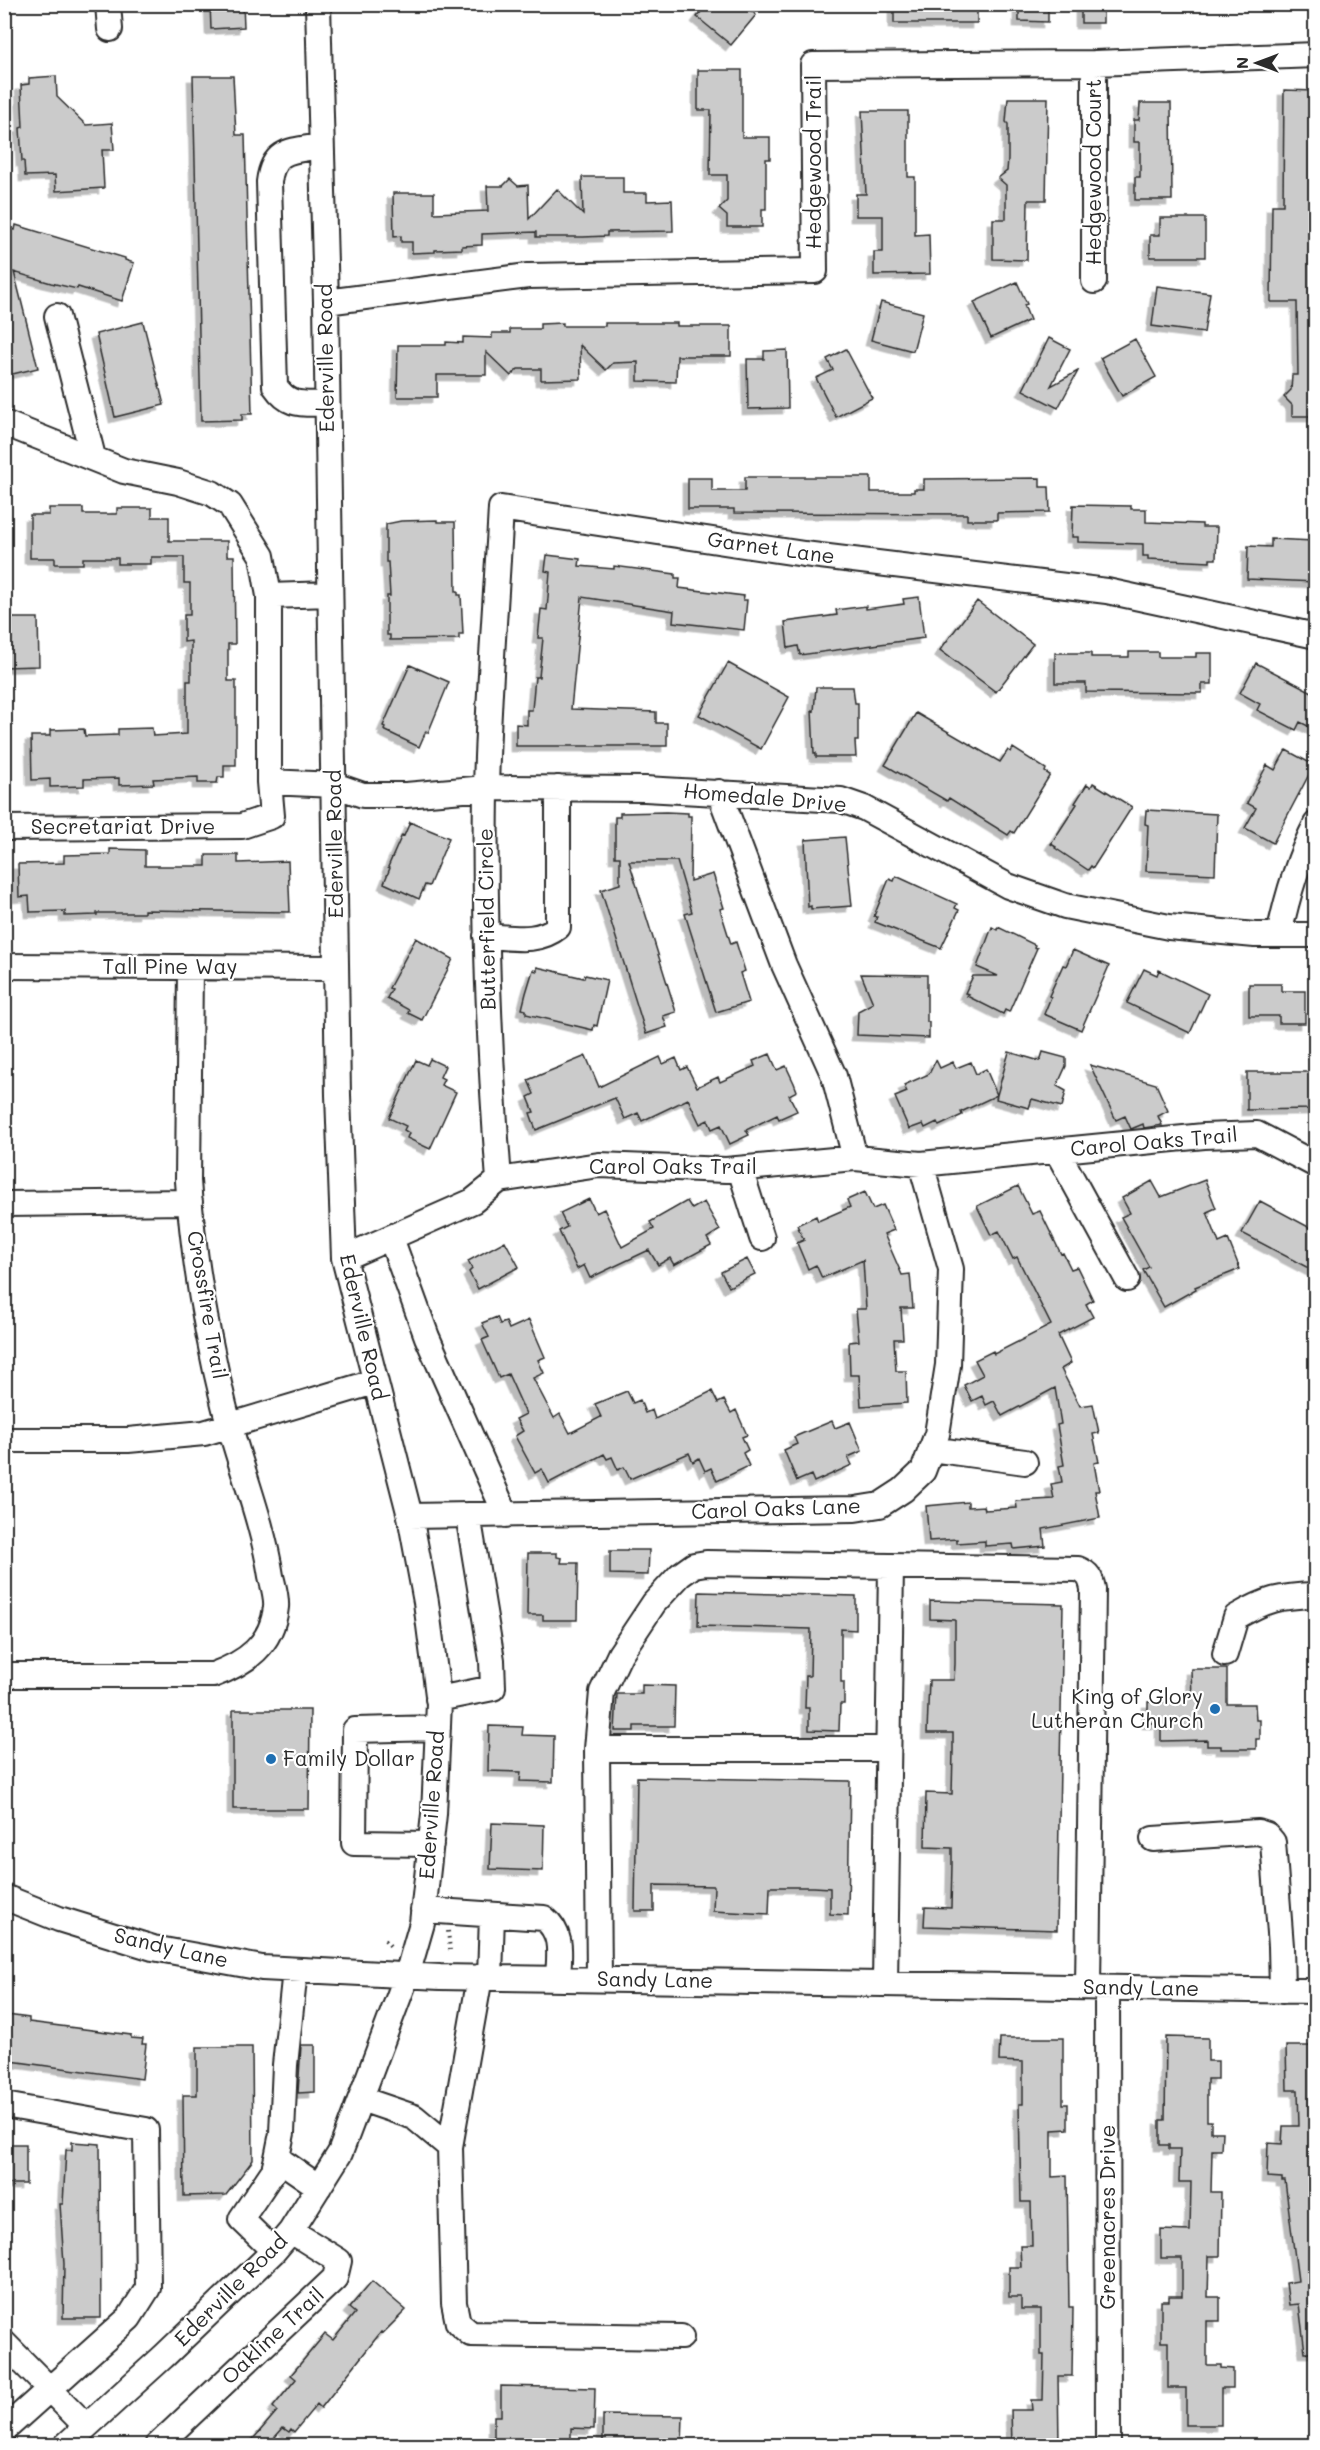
<svg xmlns="http://www.w3.org/2000/svg" width="1320" height="2450" font-family="Mali,sans-serif">
<style>
.building{fill:#cbcbcb;stroke:#2b2b2b;stroke-width:1.5;filter:url(#shadow)}
.lines{fill:none;stroke-linecap:round;stroke-linejoin:round}
.minor-casing{stroke:#2b2b2b;stroke-width:28}
.path{stroke:#2b2b2b;stroke-width:4;stroke-dasharray:1.5 4.5;stroke-linecap:butt}
.minor{stroke:#fff;stroke-width:24}
.poi-dot{fill:#1f6fb2;stroke:#fff;stroke-width:2}
.labels{text-anchor:middle;stroke-width:4.5;stroke-linejoin:round;paint-order:stroke}
.street-label{font-size:21px;fill:#2b2b2b;stroke:#fff}
.poi-label{font-size:21px;fill:#2b2b2b;stroke:#fff;text-anchor:end}
</style>
<defs>
<filter id="shadow"><feDropShadow dx="-5.5" dy="5.5" stdDeviation="0" flood-color="#0004"/></filter>
</defs>
<rect width="100%" height="100%" fill="#fff"/>
<filter id="ink" filterUnits="userSpaceOnUse"><feTurbulence type="fractalNoise" baseFrequency=".0167" numOctaves="2"/><feDisplacementMap in="SourceGraphic" scale="12" xChannelSelector="R" yChannelSelector="G"/><feConvolveMatrix kernelMatrix="1 2 1 2 8 2 1 2 1" color-interpolation-filters="sRGB"/></filter>
<g filter="url(#ink)">
<path class="building" d="M210,4H243L244,27L211,29Z
M707,4H744L756,15L731,45L697,17Z
M894,4H977V23H894Z
M1019,4H1048V22L1019,21Z
M1081,4H1103V23H1081Z
M698,70H742V137H770V159H766V209H762V227H727V216L719,209L727,201V175H710L711,110H698Z
M56,76L57,97L86,125L112,123L114,150H102L104,188L56,191L55,175L25,176L24,161H22L20,128L23,127L21,85L29,84V78Z
M193,76H233L236,135H245L252,414H242V420L201,421Z
M1284,90L1316,91V416H1292V405L1284,397L1291,390L1292,375H1298L1297,302H1271L1272,205H1283Z
M1008,98H1048L1046,200H1028L1027,260L993,259V219H1006V185L998,178L1007,171L1008,159V124L1006,122Z
M1140,103H1171L1172,200H1135V177H1140V142H1134V120H1139Z
M862,111H908V177H915V235L929,234L930,274L874,275V252H883V216H856V194H866Z
M582,177H623V193H647V201L672,200L673,231L607,232V236L583,237H536V232L482,234V245L462,246V249L435,250V252L412,253V242H401V236L394,237L393,193H434V213L488,211L487,186H503L510,179L518,186L528,185L529,219L557,189L583,215Z
M1160,218H1205V257H1150V235H1160Z
M16,225L125,258V260L134,263L122,301L78,287L77,289L51,283L14,272L38,368L4,376V227L15,230Z
M1017,282L1027,304L1024,305L1030,320L991,338L974,302Z
M1157,286L1210,293L1204,333L1152,326Z
M881,302L923,313L913,351L871,340Z
M143,322L164,405L115,417L96,334Z
M563,323V326H605V323H677V326H731V356H677L676,382L638,381V362L613,363L606,370L580,345L581,379L541,380V369H518L511,376L486,352V375H437V397H397L398,345H446V342L463,343V337L492,338V333H510V329H540V324Z
M1049,338L1070,349L1051,386L1078,371L1058,408L1023,390Z
M1135,339L1156,377L1122,396L1100,358Z
M846,349L872,398L836,417L816,378L833,370L827,359Z
M787,350L788,408L748,409L747,359H764V351Z
M745,477H871V492H914V489H924V479L1040,478V487H1049L1050,512L997,513V520H967V514L734,513V509H688V478H712V491H745Z
M1073,505L1131,506V509H1146V522L1202,524V527H1217L1216,559H1210V562L1148,559V556H1143V544L1078,542V537H1072Z
M49,508H83V514H117V508H152V517H169V541H227V556H234L235,644H228V681H236V765H224V777H218L217,783H198V777L153,779L154,784L119,785V778L84,779V786L50,787V779L32,780L31,736H50V730L84,729L85,736L118,735V729L152,728L153,736L187,734V681H191V641L184,642V615H190V583H184V557H151V564H118V558H83V564H55V558H30V515H49Z
M437,520V522H455L456,591H458V595H461L463,634H459V639L390,640V635H387V596H390L388,562H386V524L401,521Z
M1271,539L1314,541L1316,582L1247,579L1248,546L1271,547Z
M547,555L580,559L579,566L614,569V566L675,574V578H680L679,588L744,596L743,600H747L744,630L673,622L674,611L582,597L571,709L656,712V723H667V746H516V724L527,725V710H532L535,677H539L543,638H538L541,609L547,610L550,572L545,571Z
M919,597L924,638L800,655L798,646L788,648L785,622L837,615L836,610L866,606V609L904,604L903,599Z
M977,601L1033,644L996,692L940,650Z
M4,618H38L39,666L4,667Z
M1129,652H1158V657H1196V653H1212V684H1202V693L1086,692V683H1055V653H1091V657H1129Z
M728,663L789,697L761,749L699,715Z
M1256,663L1316,694V730L1300,722L1296,730L1257,710L1260,704L1240,693Z
M410,665L449,682L428,733L426,731L419,747L384,730L385,727L383,726Z
M816,687H853L855,703H858V741H855L856,757H816V753H814L812,710L814,711Z
M916,713L1000,762L1008,750L1011,752L1013,748L1046,769L1045,772L1050,775L1014,833L1011,831L1008,835L949,798L947,801L885,765Z
M1286,750L1314,765L1273,843L1245,828L1256,808L1247,803L1267,765L1275,770Z
M1093,783L1132,807L1093,868L1091,866L1088,870L1055,848L1056,847L1051,844L1077,804L1075,803L1087,784L1091,787Z
M1146,810L1217,814L1215,874L1146,871L1148,825L1145,824Z
M666,812L688,813V816H691L690,881L713,874L724,908L720,909L731,944L736,942L745,971L740,973L749,1002L716,1012L685,914L692,912L677,861H629L676,1012L663,1016L667,1027L646,1034L601,890L620,884V857H615V817H620V813Z
M410,822L449,838L429,886L425,885L419,899L384,883L390,868L388,867L402,835L404,836Z
M845,837L852,906L811,909V906L808,907L805,840Z
M110,849L145,850V866H206V855H238V863L288,861L290,912L144,910V913H97V915L65,916V911L30,912L29,896L19,897L18,864L64,863V855L110,854Z
M896,876L957,904L955,908L959,910L941,948L875,922L877,917L874,916L889,879L894,881Z
M992,927L997,930L998,927L1035,945L1034,947L1037,948L1009,1012L1005,1010L1003,1014L967,996L969,994L965,993L973,976H998L977,967Z
M416,938L453,959L422,1020L408,1013L409,1010L387,998L392,989L389,988Z
M1073,950L1109,966L1081,1030L1044,1014L1051,997L1049,996L1063,965L1066,966Z
M537,967L584,978L585,975L607,980L597,1026L594,1025L593,1030L526,1014V1010L522,1009L526,993L533,970L537,971Z
M1144,969L1157,975L1159,970L1208,994L1190,1033L1127,1003Z
M861,974L927,975V1022H929V1038L857,1035L858,1011L873,1003Z
M1249,984H1281V991H1305V1023H1279V1016H1249Z
M1009,1052L1040,1061L1043,1052L1066,1058V1066L1057,1086L1066,1091L1062,1107L1032,1099L1029,1108L996,1099L997,1095L961,1112L962,1115L939,1126L937,1122L925,1128L923,1124L909,1129L895,1097L907,1092L904,1085L929,1074L936,1060L940,1068L953,1062L956,1068L971,1062L976,1074L986,1069L997,1095Z
M770,1054L777,1070L786,1066L794,1083L797,1091L789,1095L797,1111L779,1119L777,1115L746,1130L749,1135L730,1144L721,1125L712,1129L708,1120L700,1124L688,1099L642,1121L638,1113L625,1119L615,1098L536,1130L530,1113L534,1112L528,1097L534,1094L528,1080L586,1056L599,1087L660,1057L663,1064L676,1058L681,1070L687,1067L697,1087L718,1077L720,1082L755,1066L753,1061Z
M430,1059L445,1066L440,1077L444,1079L441,1085L456,1092L430,1149L407,1138L409,1133L404,1130L406,1126L389,1118L416,1060L427,1065Z
M1090,1065L1156,1084L1168,1111L1158,1116L1162,1125L1144,1128L1143,1124L1131,1129L1125,1116L1116,1120Z
M1247,1072H1316V1109L1247,1110Z
M1205,1180L1216,1208L1207,1212L1219,1243L1228,1239L1240,1269L1195,1287L1196,1289L1164,1307L1143,1270L1149,1267L1121,1217L1130,1213L1122,1198L1152,1181L1161,1197Z
M1018,1186L1032,1214L1040,1211L1061,1254L1063,1253L1071,1269L1077,1267L1093,1300L1086,1304L1093,1317L1058,1335L1071,1363L1061,1369L1080,1406L1093,1404L1099,1433L1093,1434L1099,1462L1094,1463L1099,1491H1095L1100,1518L1043,1529L1045,1546L1014,1549L1013,1544L985,1546V1541L957,1543V1539L929,1541L926,1506L968,1502V1507L984,1506L985,1510L1017,1508L1016,1501L1054,1499L1051,1484L1062,1482L1059,1466L1064,1465L1057,1425L1061,1424L1055,1388L1002,1416L994,1401L986,1405L982,1396L972,1401L964,1385L983,1375L975,1360L993,1351L994,1354L1051,1325L1017,1257L1013,1259L999,1231L991,1235L977,1206Z
M865,1192L873,1209L883,1205L894,1230L884,1234L902,1275L910,1274L913,1308H901L903,1339H894L896,1371H906L907,1403L861,1406L859,1375H850L849,1342L859,1341L856,1309H866L863,1260L822,1278L816,1265L808,1269L797,1243L804,1240L797,1225L816,1216L818,1221L850,1207L847,1200Z
M589,1199L596,1213L604,1209L622,1247L654,1229L650,1222L687,1201L692,1209L704,1202L720,1230L707,1238L711,1245L674,1265L670,1258L658,1265L649,1250L590,1278L584,1265L577,1269L559,1231L567,1227L560,1213Z
M1260,1201L1316,1231V1272L1242,1233Z
M505,1241L519,1267L478,1289L469,1272L472,1269L468,1261Z
M747,1259L755,1274L729,1287L721,1272Z
M497,1317L500,1324L506,1322L509,1329L529,1320L545,1357L538,1360L544,1373L533,1378L554,1418L560,1414L570,1433L601,1417L595,1404L627,1391L633,1403L640,1400L645,1413L652,1410L655,1419L712,1391L718,1403L724,1400L731,1413L736,1410L747,1435L742,1437L748,1450L743,1453L749,1466L717,1481L711,1468L705,1471L699,1458L693,1462L689,1453L630,1479L624,1467L618,1470L612,1457L607,1459L604,1454L549,1483L542,1469L535,1473L515,1436L523,1431L516,1419L526,1414L508,1374L499,1378L482,1340L489,1337L482,1323Z
M832,1421L835,1428L850,1422L862,1451L848,1457L852,1465L814,1482L811,1475L797,1481L784,1450L797,1444L794,1437Z
M627,1550H649L648,1575L610,1574V1551H627Z
M528,1553H557V1557L562,1558L561,1563H578L577,1620H543V1615H527Z
M699,1592L856,1596V1630L841,1629V1682H844V1704H840L839,1731L809,1730V1708H805L806,1676H810L811,1629L698,1626Z
M930,1601L1063,1604L1057,1930L924,1926L925,1907L951,1908L952,1864V1848L925,1847L926,1793L952,1794L953,1750V1733H927L929,1680H954L955,1664V1620L930,1619Z
M1191,1669H1227V1704H1255L1256,1720H1260V1739H1256V1749H1221V1746H1207V1740L1161,1741V1723H1148V1702H1186V1699H1192Z
M642,1685L675,1686L674,1726H634V1731H615L617,1694H642Z
M233,1710H310L309,1809H233Z
M489,1726L523,1727L522,1735L554,1736L553,1782L520,1781L521,1772L488,1771Z
M637,1777L850,1781L848,1915L830,1914V1888L814,1887H770L769,1914L713,1911L714,1886L654,1885V1911H635Z
M492,1823L544,1825L543,1871L490,1869Z
M7,2015L29,2018V2022L131,2035V2038L143,2039L142,2044H146L142,2079L4,2060V2019H7Z
M1166,2037L1208,2038V2061H1218V2079H1207V2121H1211V2132H1222L1221,2150H1212L1211,2192H1221L1220,2256H1209L1208,2297H1220V2321H1207V2365H1221V2368L1233,2369V2388H1221V2425H1186V2388H1168V2342H1161V2301H1169V2296H1182V2258H1161V2230L1190,2231L1191,2182H1179L1180,2149H1169V2145H1160V2120H1165Z
M1000,2038H1063V2104H1068V2129L1052,2130V2177L1067,2176L1069,2307H1073L1072,2376H1058L1059,2445H1012L1011,2410H1032L1031,2400H1043L1044,2355H1041V2309H1021V2297H1009V2267H1021L1020,2246H1032L1031,2202H1021L1019,2104H1023V2062L999,2061Z
M301,2045H315V2092L298,2093Z
M1286,2046H1316V2352H1305L1299,2304L1289,2305L1286,2283L1298,2281L1285,2181H1282V2178L1267,2177L1268,2143L1282,2144L1283,2126H1299L1298,2090H1287Z
M197,2047H252L253,2160L226,2195L184,2196L183,2095H197Z
M72,2142L100,2144L101,2318H63L64,2264L60,2204H63L66,2150H72Z
M10,2144H26V2184H4V2158H10Z
M372,2281L406,2310L383,2333L381,2332L321,2408L317,2404L294,2432L291,2429L289,2432L283,2428L268,2445H248L277,2411L273,2407L296,2379L291,2375L325,2334L333,2340L355,2313L349,2308Z
M501,2386L595,2388L594,2429L571,2428V2445H494V2416H501Z
M603,2415L683,2416L682,2445H603Z"/>
<g class="lines">
<defs>
<path id="minor" d="M108,4L110,29
M321,146C293,151 273,148 269,182L275,386C290,408 303,403 327,404
M1094,281V63
M326,302L528,276L815,271L813,65L1094,63L1316,55
M57,316L93,457
M4,423L124,471L178,482L212,493L230,505L262,556L269,596V782L272,816L242,826L4,828
M269,596L330,594
M269,782L334,785L363,795H406L486,788L645,789L841,800L864,808L1008,886L1065,906L1169,927L1255,935H1316
M719,792L784,965L834,1076L855,1158
M1279,935C1287,897 1298,859 1316,824
M486,936C511,937 537,944 558,927V788
M4,966L336,968
M1057,1151L1127,1279
M740,1169L762,1238
M499,1180C489,1050 484,920 486,790C488,696 496,602 501,508L804,554L1107,591L1316,636
M4,1204L190,1202
M391,1238L427,1337L506,1515
M344,1258L473,1201L499,1180L599,1165L726,1170L855,1158L921,1164L1204,1136L1257,1134L1316,1165
M4,1440H128L204,1433L374,1382
M931,1449L1025,1462
M410,1516L855,1509L880,1505L903,1490L923,1471L937,1434L948,1365L951,1269L921,1164
M1225,1654L1236,1617C1267,1599 1280,1596 1316,1595
M4,1675H213C246,1663 272,1645 276,1607C277,1597 273,1585 271,1576C262,1518 238,1462 224,1405C206,1332 193,1256 188,1181L190,967
M438,1699L493,1688L492,1660L468,1515
M597,1749H888
M1153,1839L1258,1832L1267,1835L1273,1842L1281,1946L1282,1991
M431,1844L354,1843L355,1730L438,1728
M4,1897L59,1919L153,1948L262,1968L440,1977L1316,1991
M423,1910L544,1918C564,1934 559,1955 558,1978
M480,1977L450,2147L454,2303L458,2323L471,2334L681,2337
M490,1977L492,1915
M599,1979L597,1749L602,1692L620,1654L654,1603L680,1575L694,1565L706,1563L1078,1569C1088,1573 1091,1578 1093,1589L1088,1987
M885,1984L891,1566
M1107,1988L1108,2446
M361,2099L414,2117L450,2147
M4,2105L146,2130L148,2288L129,2318L4,2430
M277,2158L319,2187
M274,2251L241,2219L274,2170L277,2158L282,2133L285,2065L295,1970
M4,2343L85,2425
M65,2446L163,2357L274,2251L291,2231L340,2153L407,1975L422,1923L434,1814L439,1703L426,1602L410,1516L344,1258L338,1095L326,302L318,4
M157,2446L335,2278L339,2261L291,2231"/>
</defs>
<use href="#minor" class="minor-casing"/>
<path class="path" d="M448,1931L450,1950
M385,1940L392,1948"/>
<use href="#minor" class="minor"/>
</g>
</g>
<g class="poi-dot">
<circle cx="1215" cy="1709" r="6"/>
<circle cx="271" cy="1759" r="6"/>
</g>
<g class="labels">
<g class="street-label">
<text transform="translate(814 162) rotate(-90)" y="7">Hedgewood Trail</text>
<text transform="translate(1094 172) rotate(-90)" y="7">Hedgewood Court</text>
<text transform="translate(326 358) rotate(-91)" y="7">Ederville Road</text>
<text transform="translate(771 548) rotate(8)" y="7">Garnet Lane</text>
<text transform="translate(765 798) rotate(5)" y="7">Homedale Drive</text>
<text x="123" y="834">Secretariat Drive</text>
<text transform="translate(335 844) rotate(-91)" y="7">Ederville Road</text>
<text transform="translate(487 919) rotate(-91)" y="7">Butterfield Circle</text>
<text x="170" y="974">Tall Pine Way</text>
<text transform="translate(1154 1142) rotate(-5)" y="7">Carol Oaks Trail</text>
<text x="673" y="1174">Carol Oaks Trail</text>
<text transform="translate(207 1305) rotate(80)" y="7">Crossfire Trail</text>
<text transform="translate(363 1327) rotate(77)" y="7">Ederville Road</text>
<text transform="translate(776 1509) rotate(-2)" y="7">Carol Oaks Lane</text>
<text transform="translate(432 1805) rotate(-86)" y="7">Ederville Road</text>
<text transform="translate(171 1948) rotate(13)" y="7">Sandy Lane</text>
<text transform="translate(655 1980) rotate(1)" y="7">Sandy Lane</text>
<text transform="translate(1141 1988) rotate(1)" y="7">Sandy Lane</text>
<text transform="translate(1108 2217) rotate(-90)" y="7">Greenacres Drive</text>
<text transform="translate(231 2290) rotate(-45)" y="7">Ederville Road</text>
<text transform="translate(273 2336) rotate(-43)" y="7">Oakline Trail</text>
</g>
<g class="poi-label">
<text x="1203" y="1704">King of Glory<tspan x="1203" dy="24">Lutheran Church</tspan></text>
<text x="283" y="1766" text-anchor="start">Family Dollar</text>
</g>
</g>
<rect width="1320" height="2450" fill="none" stroke="#fff" stroke-width="24"/>
<rect x="12" y="12" width="1296" height="2426" fill="none" stroke="#2b2b2b" stroke-width="2" filter="url(#ink)"/>
<g transform="translate(1257 63) rotate(270)" stroke="#ffffff" stroke-width="4.5" paint-order="stroke">
<path d="M0-4.5L10 22L0 15L-10 22Z" fill="#2b2b2b"/>
<text y="-9" font-size="16" font-weight="bold" text-anchor="middle" fill="#2b2b2b">N</text>
</g>
</svg>
